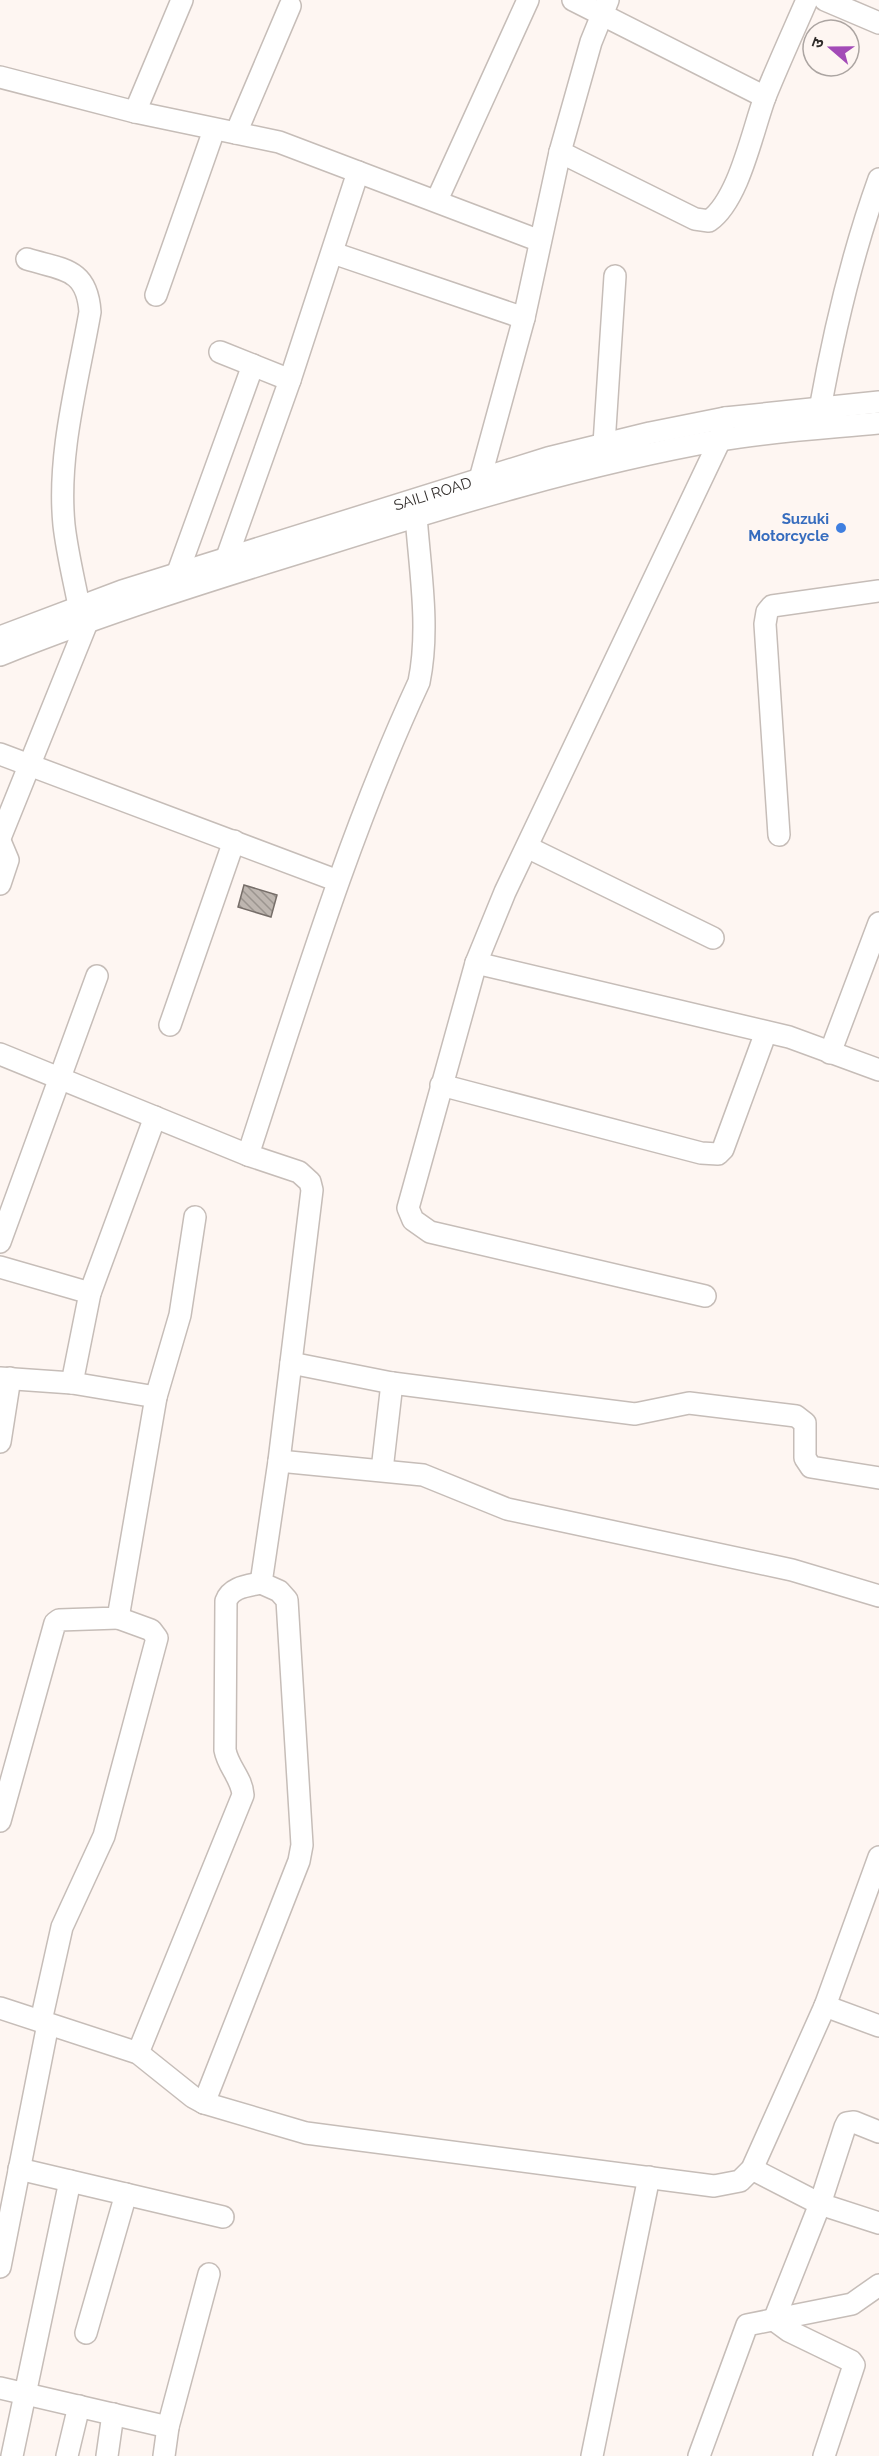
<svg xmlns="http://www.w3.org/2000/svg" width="879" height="2456" font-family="Raleway,'Noto Sans Devanagari',sans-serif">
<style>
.building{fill:url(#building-back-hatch);stroke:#766e69;stroke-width:1.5}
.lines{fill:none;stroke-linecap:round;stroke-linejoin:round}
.minor-casing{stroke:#c6bdb8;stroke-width:24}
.minor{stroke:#fff;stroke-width:21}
.shop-dot{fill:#3f7fe0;stroke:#fef6f2;stroke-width:2}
.labels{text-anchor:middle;stroke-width:5;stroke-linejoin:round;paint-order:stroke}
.street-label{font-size:15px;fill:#302c2a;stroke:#fef6f2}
.shop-label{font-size:15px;font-weight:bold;fill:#366cbe;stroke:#fef6f2;text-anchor:end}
</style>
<defs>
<pattern id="building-back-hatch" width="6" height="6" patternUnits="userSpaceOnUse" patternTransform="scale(1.5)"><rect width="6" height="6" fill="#beb6b0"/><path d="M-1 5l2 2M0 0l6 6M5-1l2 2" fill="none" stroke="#9b948f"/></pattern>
</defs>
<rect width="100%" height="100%" fill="#fef6f2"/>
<path class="building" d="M244,885L277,895L271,917L238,907Z"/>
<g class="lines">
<defs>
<g id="minor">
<path d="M573,0L765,97"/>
<path d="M825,0L879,23"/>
<path d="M0,77L135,112L279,142L540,241"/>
<path d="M135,112L182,0"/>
<path d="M236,133L290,6"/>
<path d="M560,152L695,219L709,221C739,200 752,132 765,97C778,65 793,32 807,0"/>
<path d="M437,200L528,0"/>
<path d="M333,253L524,318"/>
<path d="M27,259C63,270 87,268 90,312C78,381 57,454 64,525C67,552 74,580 79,606"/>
<path d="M156,295L214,130"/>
<path d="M220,352L290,380"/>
<path d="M820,409C834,331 852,254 879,179"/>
<path d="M604,444L615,276"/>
<path d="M480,479L524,318L560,152L591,42L608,0"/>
<path d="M227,557L290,380L358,172"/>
<path d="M178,572L253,365"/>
<path id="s1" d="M0,637L122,591L548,458L650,433L725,418L879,402"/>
<path d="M0,655C105,613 213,579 321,546C451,505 585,464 720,440C772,431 826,428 879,423"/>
<path d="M0,754L338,881"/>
<path d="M779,835L765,624L767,612L772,606L879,591"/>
<path d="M0,838L88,620"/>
<path d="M0,841L8,860L0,884"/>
<path d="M527,847L713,938"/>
<path d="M476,963L789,1037L879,1070"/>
<path d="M170,1025L234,841"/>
<path d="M830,1053L879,923"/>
<path d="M0,1054L248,1155L299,1172L310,1182L312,1190L279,1461L261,1583L279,1591L287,1600L302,1845L299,1861L204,2103"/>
<path d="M441,1085L701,1153L718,1154L723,1149L766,1032"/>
<path d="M248,1155C300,996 348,835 419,682C430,629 420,570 416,516"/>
<path d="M0,1242L97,976"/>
<path d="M0,1267L90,1293"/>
<path d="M705,1296L430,1232L413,1220L408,1208L476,963L505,892L720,440L725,418"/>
<path d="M291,1363L392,1383L635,1414L689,1403L796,1416L805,1423V1458L811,1467L879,1478"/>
<path d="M0,1378L72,1383L156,1397"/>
<path d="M72,1383L90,1293L155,1117"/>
<path d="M0,1442L10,1378"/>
<path d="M279,1461L423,1475L507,1509L792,1570L879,1596"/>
<path d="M382,1470L392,1383"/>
<path d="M0,1821L55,1623L59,1620L118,1618L156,1397L180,1315L195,1217"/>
<path d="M825,2006L879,2026"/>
<path d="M0,2008L138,2053L193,2097L204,2103L306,2133L714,2186L740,2181L752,2169L825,2006L879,1857"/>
<path d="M41,2021L62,1927L104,1836L157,1638L151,1630L118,1618"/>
<path d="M138,2053L243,1795C242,1778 228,1767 225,1750L226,1601C231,1587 247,1586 261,1583"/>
<path d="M19,2169L223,2217"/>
<path d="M752,2169L820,2204L879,2223"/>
<path d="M0,2267L48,2024"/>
<path d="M86,2333L126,2194"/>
<path d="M0,2388L168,2427"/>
<path d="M12,2456L70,2181"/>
<path d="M67,2456L79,2406"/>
<path d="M107,2456L113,2414"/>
<path d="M164,2456L168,2427L209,2274"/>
<path d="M592,2456L649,2177"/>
<path d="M699,2456L747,2325L852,2304L879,2285"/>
<path d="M824,2456L854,2365L851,2361L789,2331L774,2320L820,2204L845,2127L847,2123L854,2122L879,2132"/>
</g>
</defs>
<use href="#minor" class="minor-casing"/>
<use href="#minor" class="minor"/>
</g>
<circle class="shop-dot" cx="841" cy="528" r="6"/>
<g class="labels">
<g class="street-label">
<text dy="5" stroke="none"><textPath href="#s1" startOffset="456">SAILI ROAD</textPath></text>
</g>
<g class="shop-label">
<text x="829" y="524">Suzuki<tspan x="829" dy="17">Motorcycle</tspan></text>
</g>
</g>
<g transform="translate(831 48) rotate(290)"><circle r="28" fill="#fef6f2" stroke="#aca5a2" stroke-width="1.5"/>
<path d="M0-4.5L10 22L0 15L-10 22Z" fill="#a34bb7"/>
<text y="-9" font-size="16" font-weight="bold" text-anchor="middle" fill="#302c2a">उ</text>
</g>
</svg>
